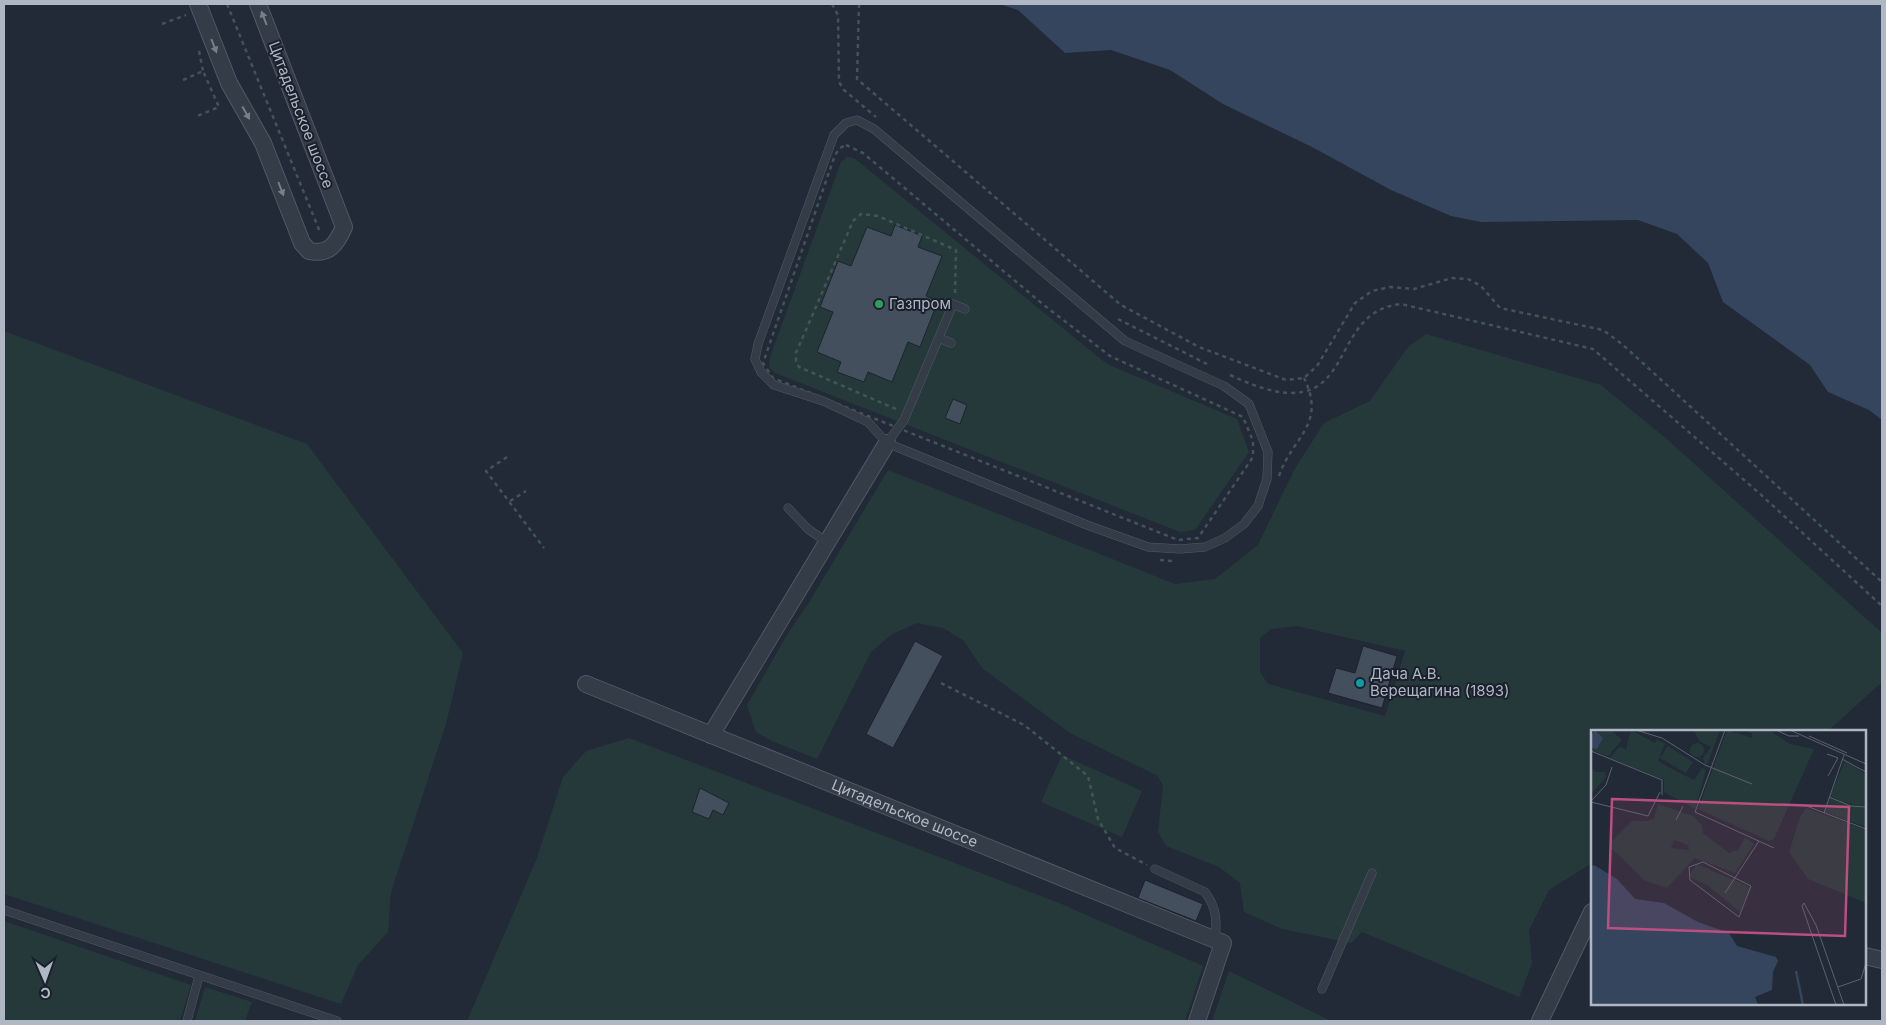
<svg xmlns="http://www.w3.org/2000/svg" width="1886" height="1025" font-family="Inter,sans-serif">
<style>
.green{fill:#26393a;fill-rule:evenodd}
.water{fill:#35455d}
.building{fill:#444f5e;stroke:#1c232e}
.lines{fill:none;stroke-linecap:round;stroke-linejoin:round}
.lane-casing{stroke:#525965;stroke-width:9}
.street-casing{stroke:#525965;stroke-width:18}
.path{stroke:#425457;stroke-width:2.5;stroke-dasharray:4 4;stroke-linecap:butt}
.lane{stroke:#343c47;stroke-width:8}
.street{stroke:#343c47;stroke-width:16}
.oneway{fill:#787f8c}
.leisure-dot{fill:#2e9e5b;stroke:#1a212c;stroke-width:2}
.culture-dot{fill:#0f9aa8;stroke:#1a212c;stroke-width:2}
.labels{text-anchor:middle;stroke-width:4;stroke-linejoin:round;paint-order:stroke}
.street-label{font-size:15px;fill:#afb6c4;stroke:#1a212c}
.poi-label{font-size:15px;fill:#afb6c4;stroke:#1a212c;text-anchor:start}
.inset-river{fill:none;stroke:#35455d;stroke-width:2.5}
.inset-road{fill:none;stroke:#5a626f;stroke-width:1}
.view{fill:#bb4f80;fill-opacity:0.15;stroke:#bb4f80;stroke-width:2.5}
.inset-edge{fill:none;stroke:#afb6c4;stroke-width:2.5}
</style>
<rect width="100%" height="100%" fill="#212a36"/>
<path class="green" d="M847,157L854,158L1107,364L1237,419L1249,452L1195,530L1180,532L775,373L769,367L770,357L841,162Z
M4,331L307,444L463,653L446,724L391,892L388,932L358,965L341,1004L4,894Z
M1426,334L1601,385L1669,441L1882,633V682L1828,731H1592V863L1549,890L1529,930L1532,964L1519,997L1362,932L1351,943L1282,929L1244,912L1240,883L1219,867L1166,846L1158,832L1163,786L1158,776L1070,733L983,669L963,640L943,628L917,623L892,634L871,652L817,759L772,741L756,732L747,705L788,633L808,604L888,470L1175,584L1215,579L1258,545L1294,470L1324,423L1370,401L1407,348ZM1297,626L1405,651L1385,716L1268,684L1260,672V638L1271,629Z
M629,738L1059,903L1203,966L1185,1021H467L537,858L563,777L586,751Z
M1062,755L1142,791L1122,837L1041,802Z
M4,921L191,985L180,1021H4Z
M1229,971L1331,1021H1212Z
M205,987L252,1002L245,1021H195Z"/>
<path class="water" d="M999,4H1882V420L1869,410L1828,392L1810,365L1723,302L1708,263L1677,234L1638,220L1481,222L1451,216L1391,190L1312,147L1223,104L1170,70L1111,50L1065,53L1018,10Z"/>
<path class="building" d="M895,225L922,236L918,247L942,256L926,296L938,301L920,347L908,342L892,382L868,372L864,382L837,372L841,362L817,352L833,312L820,307L838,261L851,266L867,227L891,236Z
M953,399L967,405L960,424L945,418Z
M915,641L943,656L893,748L866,734Z
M1363,646L1397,656L1382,708L1328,693L1336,668L1355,673Z
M700,788L729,803L723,815L713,810L709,819L692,812Z
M1145,880L1203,904L1196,921L1138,898Z"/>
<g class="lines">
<defs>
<path id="lane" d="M857,120L874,129L1125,341L1224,386L1249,404L1268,452L1267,479L1258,506L1244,524L1225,538L1205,547L1180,549L1148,547L1087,525L887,443L868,422L823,401L774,385L761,372L755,359L758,344L834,135L846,123Z
M939,338L951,343
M887,443L904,420L953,304L965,309
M788,508L808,529L828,543
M1155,869L1205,892C1217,908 1217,921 1215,940
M4,910L337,1021
M1322,989L1372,873
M187,1021L199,976"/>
<g id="street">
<path d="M198,4L229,83L263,143L302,243L309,251C329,255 336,245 344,227L258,4"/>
<path id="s1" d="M586,684L1223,943L1197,1021"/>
<path d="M711,735L887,443"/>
<path d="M1865,956L1882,960"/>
<path d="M1540,1021L1592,912"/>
</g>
</defs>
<use href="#lane" class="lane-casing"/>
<use href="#street" class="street-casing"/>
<path class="path" d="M227,4L320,232
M832,4L838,15L839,82L844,90L876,117
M859,4L857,79L1121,305L1199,347L1286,380L1304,378L1317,366L1355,303L1372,291L1390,287L1414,289L1452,278L1468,279L1481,286L1500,308L1603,330L1622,344L1882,582
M162,24L186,15
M199,51L203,71
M183,80L203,71L219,107L197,116
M846,145L863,153L1045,306L1110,356L1243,417L1253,441V457L1198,538L1178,540L773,378L763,363L835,155L840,148Z
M1118,319L1207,364
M1230,375C1365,439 1320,312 1401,304L1593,349L1758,492L1882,606
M896,409L799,367L796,361V353L853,221L861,214L878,216L956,250L955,295
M507,457L486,471L544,548
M1279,476C1292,437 1327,425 1304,378
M510,501L526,491
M1160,560L1172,561
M941,683L1024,725L1088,776L1098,819L1115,848L1147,865"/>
<use href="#lane" class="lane"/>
<use href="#street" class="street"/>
</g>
<defs><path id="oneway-solid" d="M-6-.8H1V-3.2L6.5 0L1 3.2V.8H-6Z" transform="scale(1.25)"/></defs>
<g class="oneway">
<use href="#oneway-solid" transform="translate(264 18) rotate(-111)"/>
<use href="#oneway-solid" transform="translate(214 46) rotate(69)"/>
<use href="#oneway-solid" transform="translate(246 113) rotate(61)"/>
<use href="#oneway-solid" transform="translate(281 189) rotate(69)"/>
</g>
<circle class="leisure-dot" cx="879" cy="304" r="5"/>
<circle class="culture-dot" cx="1360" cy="683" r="5"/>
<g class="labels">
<g class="street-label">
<text transform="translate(301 115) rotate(69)" y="5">Цитадельское шоссе</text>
<text dy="5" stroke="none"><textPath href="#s1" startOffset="344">Цитадельское шоссе</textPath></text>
</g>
<g class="poi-label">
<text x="889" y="309">Газпром</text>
<text x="1370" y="679">Дача А.В.<tspan x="1370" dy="17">Верещагина (1893)</tspan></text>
</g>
</g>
<g transform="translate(1591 730)">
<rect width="275" height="275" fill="#212a36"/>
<path d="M7,0H20L31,10L17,26L0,20L9,15ZM40,0L64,13L66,10L74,13L67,31L81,39L103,50L111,38L115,40L104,79L73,62V50L19,28L28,17L35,19ZM103,0H129L117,33L114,35L112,28L120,17L108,11ZM136,0L161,8V3L153,0H178L199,14L223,19L183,109L178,111L107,79ZM99 20a7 7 0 1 1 14 0a7 7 0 1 1-14 0ZM77,16L102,32L95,43L69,28ZM254,31L275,44V76L259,75L239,66ZM0,37L4,42H14L15,47L0,64ZM239,68L275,78V97L234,82ZM67,74L102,86L111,95L112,103L138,123L147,120L154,107L163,114L144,143L104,128L76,158L54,151L20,118V112L41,91H57L63,88ZM83,110L97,115L98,120L80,118ZM215,78L275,100V173L217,149L198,122L209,87ZM106,134L159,157L149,182L116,155L100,148L99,144Z" fill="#26393a" fill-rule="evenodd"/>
<path d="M4,0L12,8L6,19L0,18V6ZM3,135L26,149L44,169L73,173L107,192L138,203L146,216L185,227L187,231L182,242L181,260L164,267L167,275H0V136Z" fill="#35455d"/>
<path class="inset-river" d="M205,241L212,275"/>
<path class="inset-road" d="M45,0L71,8L114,35L161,54M134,0L104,82L183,118M185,0L198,6H208M199,0L275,34M218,6L256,23M0,21L71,50V65M236,24L247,28L237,46M251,29L275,42M238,67L260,76L275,77M0,71L15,55L21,37M0,72L57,86L69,62M213,75L275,99M233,83L253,25M85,90L92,76M112,132L160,156L148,187L99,150L98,137ZM134,163L168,111M247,257L270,249L275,233M245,275L211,176L213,173L225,195L253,275"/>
<path class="view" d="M21,69L258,77L254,206L17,198Z"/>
<rect width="275" height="275" class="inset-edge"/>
</g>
<rect width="1886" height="1025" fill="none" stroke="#afb6c4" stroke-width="10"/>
<g transform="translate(45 980) rotate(178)" stroke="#1a212c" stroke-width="4" paint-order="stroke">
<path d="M0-4L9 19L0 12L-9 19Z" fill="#afb6c4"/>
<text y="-8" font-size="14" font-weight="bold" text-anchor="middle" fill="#afb6c4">С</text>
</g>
</svg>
